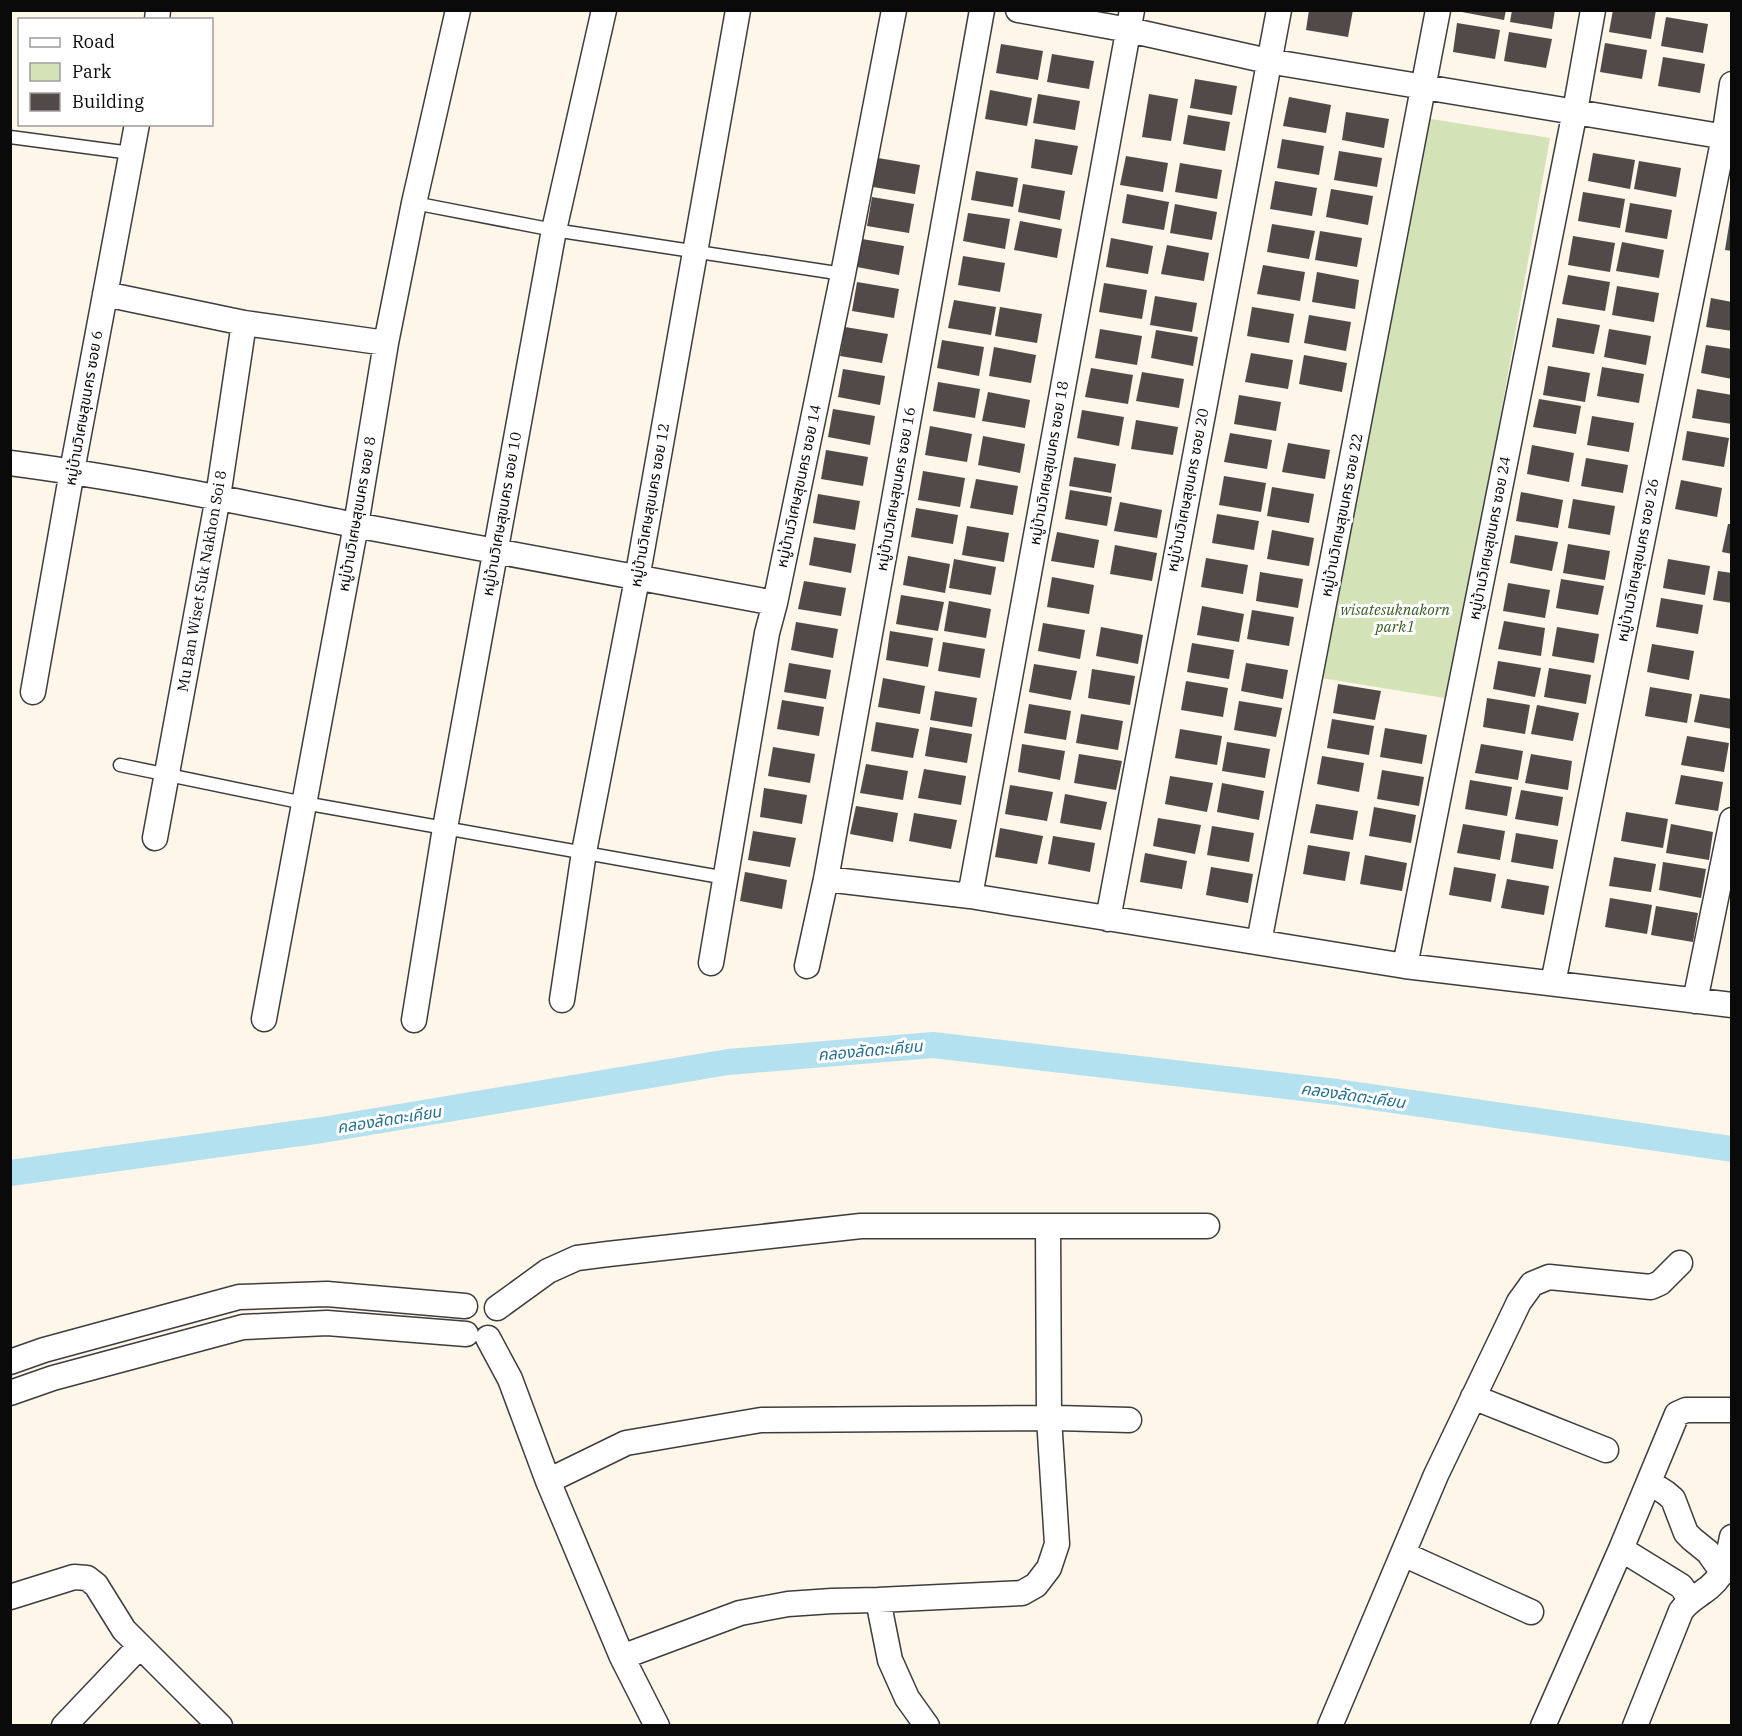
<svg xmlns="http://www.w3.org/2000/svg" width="1742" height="1736" font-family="'IBM Plex Serif','Noto Sans Thai',serif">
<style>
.green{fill:#d4e3b7}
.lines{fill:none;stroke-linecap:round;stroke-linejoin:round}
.canal{stroke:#b3e1ef;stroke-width:26}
.building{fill:#514a48}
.lane-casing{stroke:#3d3d3d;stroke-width:15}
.street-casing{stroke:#3d3d3d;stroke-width:27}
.lane{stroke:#fff;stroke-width:12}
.street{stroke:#fff;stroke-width:24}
.labels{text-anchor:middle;stroke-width:6;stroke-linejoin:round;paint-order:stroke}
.street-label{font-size:15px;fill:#0a0a0a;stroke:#fff}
.park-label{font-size:15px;font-style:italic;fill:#365a22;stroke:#fff}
.water-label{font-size:16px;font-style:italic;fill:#226e8e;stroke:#fff}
</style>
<rect width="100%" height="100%" fill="#fdf6e9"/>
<path class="green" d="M1419,117L1550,138L1450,699L1315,677Z"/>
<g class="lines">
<path class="canal" d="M10,1173L322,1130L728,1062L933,1045L1337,1092L1732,1149"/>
</g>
<path class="building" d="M1309,10H1353L1348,37L1306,30Z
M1462,10H1506L1504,20L1462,12Z
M1512,10H1555L1552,29L1510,22Z
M1613,10H1656L1651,39L1609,32Z
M1666,17L1708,24L1703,53L1661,46Z
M1457,23L1500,30L1495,59L1453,52Z
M1509,32L1552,39L1546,68L1504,61Z
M1605,43L1647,50L1642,79L1600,72Z
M1001,44L1043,51L1038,80L996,73Z
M1052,54L1094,61L1089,89L1047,82Z
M1663,57L1705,64L1700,93L1658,86Z
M1195,79L1237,86L1232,115L1190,108Z
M990,90L1032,98L1027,126L985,119Z
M1038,94L1080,101L1075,130L1033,123Z
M1149,94L1178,99L1171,141L1142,137Z
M1289,97L1331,105L1326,133L1283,126Z
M1346,112L1389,119L1384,148L1342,140Z
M1188,115L1230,122L1225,151L1183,144Z
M1035,139L1078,146L1072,175L1031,168Z
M1282,139L1324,146L1319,175L1277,168Z
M1339,151L1382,158L1377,187L1334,180Z
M1593,153L1635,160L1630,189L1588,181Z
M1126,156L1168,163L1163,192L1120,185Z
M878,158L920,165L915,194L873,187Z
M1639,161L1681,168L1676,197L1634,189Z
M1180,163L1222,170L1217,199L1175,192Z
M976,171L1018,178L1013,207L971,200Z
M1275,181L1317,188L1312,216L1270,209Z
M1023,184L1065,191L1060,220L1018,212Z
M1331,189L1373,196L1368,225L1326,217Z
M1583,192L1625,199L1620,228L1578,221Z
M1127,194L1169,202L1164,230L1122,223Z
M872,197L914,204L909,233L867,226Z
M1630,203L1672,210L1667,239L1625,232Z
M1175,204L1217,212L1212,240L1170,233Z
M968,213L1010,219L1005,249L963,241Z
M1730,219H1732V251L1725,250Z
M1020,221L1062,229L1057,258L1014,250Z
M1272,224L1315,231L1309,259L1267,252Z
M1320,231L1362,238L1357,267L1315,260Z
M1573,236L1615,243L1610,272L1568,265Z
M1111,238L1153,246L1148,274L1106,267Z
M862,239L904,246L899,275L857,267Z
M1622,242L1664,250L1659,278L1616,271Z
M1167,245L1209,253L1204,281L1161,274Z
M963,256L1005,263L1000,292L958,285Z
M1263,265L1305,272L1300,301L1257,294Z
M1317,272L1359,280L1355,309L1312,302Z
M1568,275L1610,282L1605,311L1562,304Z
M857,282L899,289L894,318L852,311Z
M1104,283L1147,290L1142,319L1099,312Z
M1617,286L1659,293L1654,322L1612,315Z
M1155,296L1197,303L1192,332L1150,325Z
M1711,298L1732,302V331L1706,327Z
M954,300L996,307L991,335L948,328Z
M1000,307L1042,314L1037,343L995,336Z
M1252,307L1294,314L1289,343L1247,336Z
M1309,315L1351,322L1346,351L1304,343Z
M1557,318L1600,325L1594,354L1552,347Z
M845,327L888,334L882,363L840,356Z
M1100,329L1142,336L1137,365L1095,358Z
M1609,329L1651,336L1646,365L1604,357Z
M1156,330L1198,337L1193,366L1151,358Z
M942,340L984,347L979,376L937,368Z
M1706,345L1732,349V379L1701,373Z
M994,347L1036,355L1031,383L989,376Z
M1251,353L1293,360L1288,389L1245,382Z
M1304,355L1347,363L1342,392L1299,384Z
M1548,366L1590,373L1585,402L1543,395Z
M1602,367L1644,374L1639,403L1597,396Z
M1091,368L1133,375L1128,404L1085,397Z
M843,369L885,376L880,405L838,397Z
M1142,372L1184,379L1179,408L1136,401Z
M938,382L980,389L975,418L933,411Z
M1697,389L1732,395V424L1692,418Z
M988,392L1030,400L1025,428L982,421Z
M1239,395L1281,402L1276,431L1234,424Z
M1539,399L1581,406L1576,434L1533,427Z
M833,409L875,416L870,445L828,437Z
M1082,410L1124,417L1119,446L1077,438Z
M1592,416L1634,423L1629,452L1587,445Z
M1136,420L1178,427L1173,455L1131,449Z
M930,426L972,434L967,462L925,455Z
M1687,431L1729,438L1724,467L1682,460Z
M1230,433L1272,440L1267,469L1224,462Z
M983,436L1025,444L1020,473L978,465Z
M1288,443L1330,450L1325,479L1282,472Z
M1532,445L1574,453L1569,482L1527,474Z
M826,450L868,457L863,486L821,479Z
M1074,457L1116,464L1111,493L1069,486Z
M1586,458L1628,465L1623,493L1581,486Z
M923,471L965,478L960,507L918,500Z
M1224,476L1266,483L1261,512L1219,505Z
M976,479L1018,486L1013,515L970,508Z
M1681,480L1722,488L1717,517L1675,509Z
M1272,487L1314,494L1309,523L1267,516Z
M1070,490L1112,497L1107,526L1065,519Z
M1521,492L1563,500L1558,528L1516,521Z
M818,494L860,501L855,530L813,523Z
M1573,499L1615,506L1610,535L1568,528Z
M1120,502L1162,510L1157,538L1114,531Z
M916,508L958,515L953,544L911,537Z
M1217,514L1259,521L1254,550L1212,543Z
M1728,524H1732V554L1722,552Z
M967,526L1009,533L1004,562L962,555Z
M1272,530L1314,538L1309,566L1267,559Z
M1057,532L1099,540L1094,568L1051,561Z
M1515,535L1558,542L1552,571L1510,563Z
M814,537L856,544L851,573L809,565Z
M1568,544L1610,551L1605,580L1563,573Z
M1115,545L1157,553L1152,581L1110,574Z
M908,556L950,564L945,593L903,585Z
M1206,558L1248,565L1243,594L1201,587Z
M954,559L996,567L991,595L949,588Z
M1668,559L1710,566L1705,595L1663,588Z
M1718,571L1732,573V603L1713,600Z
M1260,572L1303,579L1298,608L1256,601Z
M1052,577L1094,585L1089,614L1047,607Z
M1561,579L1604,586L1598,615L1556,608Z
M804,581L846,588L841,616L798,609Z
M1508,583L1550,590L1545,618L1503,611Z
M901,595L944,602L938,631L896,624Z
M1661,598L1703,605L1698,634L1656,627Z
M949,601L991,609L986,638L944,631Z
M1202,606L1244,614L1239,642L1197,635Z
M1252,610L1294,617L1289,646L1247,639Z
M1504,621L1545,628L1541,656L1498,649Z
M796,622L838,629L833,658L791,650Z
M1043,623L1085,630L1080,659L1038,651Z
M1101,627L1143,635L1138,664L1096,656Z
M1557,627L1599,634L1594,663L1552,656Z
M890,631L933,638L928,667L886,660Z
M943,642L985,649L980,678L938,671Z
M1192,643L1234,650L1229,679L1187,672Z
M1652,644L1694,651L1689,680L1647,672Z
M1498,661L1541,668L1535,697L1493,689Z
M789,663L831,670L826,699L784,692Z
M1246,663L1288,670L1283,699L1241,691Z
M1034,664L1077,671L1071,700L1029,692Z
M1549,668L1591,675L1586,704L1544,697Z
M1092,669L1135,676L1130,705L1088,698Z
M883,678L925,686L920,714L878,707Z
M1186,681L1228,688L1223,717L1181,710Z
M1338,684L1381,691L1375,720L1333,713Z
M1650,687L1692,694L1687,723L1645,716Z
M935,691L977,698L972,727L930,720Z
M1700,694L1732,699V729L1694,722Z
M1487,698L1530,705L1525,734L1483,727Z
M782,700L824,707L819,736L777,729Z
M1239,701L1282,708L1276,737L1234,730Z
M1029,704L1071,711L1066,740L1024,733Z
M1537,705L1579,713L1573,741L1531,734Z
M1081,714L1123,721L1118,750L1076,743Z
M1332,719L1374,726L1369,755L1327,748Z
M876,722L919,729L913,758L871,751Z
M930,727L972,734L967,763L925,756Z
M1385,728L1427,735L1422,764L1380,757Z
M1180,729L1222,736L1217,765L1175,758Z
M1687,736L1729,743L1724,772L1681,765Z
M1227,742L1270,749L1265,778L1222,771Z
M1022,744L1065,751L1060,780L1018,772Z
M1481,744L1523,751L1518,780L1475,773Z
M773,747L815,754L810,783L768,776Z
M1079,754L1122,761L1116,790L1074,783Z
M1531,754L1572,761L1568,790L1525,783Z
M1322,756L1364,763L1359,792L1317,784Z
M866,764L908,771L903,800L860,793Z
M924,769L966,776L961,805L918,798Z
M1382,770L1424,777L1419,806L1377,799Z
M1681,775L1723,782L1718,811L1675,804Z
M1170,776L1213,783L1207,812L1165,804Z
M1470,780L1512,787L1507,816L1465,809Z
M1222,783L1264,791L1259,820L1217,812Z
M1010,785L1053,792L1047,821L1005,814Z
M764,788L807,795L802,824L760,817Z
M1521,790L1563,797L1558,826L1515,819Z
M1065,794L1107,802L1101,830L1060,823Z
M1316,804L1358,811L1353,840L1310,833Z
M856,806L898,813L893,842L850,834Z
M1374,807L1416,815L1411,843L1369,836Z
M1626,812L1668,819L1663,848L1621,841Z
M914,813L957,820L951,849L909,841Z
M1158,818L1201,825L1195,854L1153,846Z
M1463,824L1505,831L1500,860L1457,853Z
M1671,824L1713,832L1709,860L1666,853Z
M1212,826L1254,833L1249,862L1207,855Z
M1000,828L1043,836L1037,864L995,857Z
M753,831L796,838L790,867L748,860Z
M1516,833L1558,840L1553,869L1511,862Z
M1053,836L1095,843L1090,872L1048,864Z
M1308,845L1350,852L1345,881L1303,874Z
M1145,853L1187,861L1182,889L1140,882Z
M1365,855L1407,863L1402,891L1360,884Z
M1614,857L1656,864L1651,892L1609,886Z
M1663,862L1706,869L1701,898L1659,890Z
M1211,867L1253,874L1248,903L1206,895Z
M1454,867L1496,874L1491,902L1449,895Z
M745,872L787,880L782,909L740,901Z
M1507,879L1549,886L1544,915L1501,908Z
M1610,898L1652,905L1647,934L1605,927Z
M1656,906L1698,913L1693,942L1651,935Z"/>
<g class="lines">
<defs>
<path id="lane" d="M10,137L131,153
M414,203L554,230L843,274
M120,765L304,803L726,878"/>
<path id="street" d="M1018,10L1129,30L1268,61L1732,138
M157,20L158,10
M105,294L244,323L386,343
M10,463C126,478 240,502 355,525C495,552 635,578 775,603
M33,692L72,471L137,124
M155,838L218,497L244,323
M826,879L970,896L1405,966L1732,1005
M970,896L1132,10
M1108,919L1279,10
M1259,942L1438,10
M711,963L767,633L775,603L843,274L894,10
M807,966L826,879L982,10
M1405,966L1575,111L1593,10
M1553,983L1724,137L1732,84
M562,1000L584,852L637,579L738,10
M1695,1001L1732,820
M264,1019L356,525L386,343L414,203L458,10
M414,1020L445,828L554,230L604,10
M497,1308L548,1271L577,1258L608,1254L861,1226H1207
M488,1338L510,1379L548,1481L622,1657L657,1726
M10,1362L44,1350L239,1297L327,1294L465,1306
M10,1393L53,1378L243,1327L327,1323L466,1334
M1473,1397L1606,1450
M548,1481L626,1443L761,1420L1057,1418L1129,1420
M1649,1482L1666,1493L1673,1499L1686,1533L1692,1539L1708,1552L1723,1573
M1621,1549L1681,1586L1691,1600
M1403,1554L1531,1612
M10,1597L74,1577L87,1578L96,1585L124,1630L220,1726
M878,1600L890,1660L907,1698L927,1726
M622,1657L740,1613L788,1604L832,1601L878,1600L1022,1593L1036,1585L1049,1568L1057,1544L1049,1418L1048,1226
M64,1726L140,1646
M1330,1726L1436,1475L1519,1302L1532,1284L1549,1277L1651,1287L1660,1283L1680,1263
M1543,1726L1621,1549L1677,1414L1686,1410H1732
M1635,1726L1681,1611C1687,1602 1695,1598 1703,1592C1725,1577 1727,1562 1732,1537"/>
</defs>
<use href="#lane" class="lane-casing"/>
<use href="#street" class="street-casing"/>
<use href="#lane" class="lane"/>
<use href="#street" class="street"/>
</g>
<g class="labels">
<g class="street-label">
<text transform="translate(84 408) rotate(-80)" y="5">หมู่บ้านวิเศษสุขนคร ซอย 6</text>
<text transform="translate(1049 463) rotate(-80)" y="5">หมู่บ้านวิเศษสุขนคร ซอย 18</text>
<text transform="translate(799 486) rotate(-78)" y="5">หมู่บ้านวิเศษสุขนคร ซอย 14</text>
<text transform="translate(896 489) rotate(-80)" y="5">หมู่บ้านวิเศษสุขนคร ซอย 16</text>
<text transform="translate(1188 490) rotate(-79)" y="5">หมู่บ้านวิเศษสุขนคร ซอย 20</text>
<text transform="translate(650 505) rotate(-80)" y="5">หมู่บ้านวิเศษสุขนคร ซอย 12</text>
<text transform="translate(357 514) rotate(-80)" y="5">หมู่บ้านวิเศษสุขนคร ซอย 8</text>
<text transform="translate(502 514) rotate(-80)" y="5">หมู่บ้านวิเศษสุขนคร ซอย 10</text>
<text transform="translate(1342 515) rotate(-79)" y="5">หมู่บ้านวิเศษสุขนคร ซอย 22</text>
<text transform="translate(1490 538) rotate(-79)" y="5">หมู่บ้านวิเศษสุขนคร ซอย 24</text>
<text transform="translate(1638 560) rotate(-79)" y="5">หมู่บ้านวิเศษสุขนคร ซอย 26</text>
<text transform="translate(202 581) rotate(-80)" y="5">Mu Ban Wiset Suk Nakhon Soi 8</text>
</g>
<g class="park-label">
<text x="1395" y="615">wisatesuknakorn<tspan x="1395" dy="17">park1</tspan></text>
</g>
<g class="water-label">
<text transform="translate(870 1050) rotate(-5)" y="6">คลองลัดตะเคียน</text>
<text transform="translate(1353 1095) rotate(8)" y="6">คลองลัดตะเคียน</text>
<text transform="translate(389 1119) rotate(-9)" y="6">คลองลัดตะเคียน</text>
</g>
</g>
<rect width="1742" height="1736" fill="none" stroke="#0a0a0a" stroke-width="24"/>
<rect x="18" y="18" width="195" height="108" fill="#ffffff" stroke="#9d9d9d" stroke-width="1.5"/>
<rect x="30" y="38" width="30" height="9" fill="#ffffff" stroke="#9d9d9d" stroke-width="1.5"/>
<text x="72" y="48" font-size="18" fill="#0a0a0a">Road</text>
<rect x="30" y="63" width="30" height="18" fill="#d4e3b7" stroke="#9d9d9d" stroke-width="1.5"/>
<text x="72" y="78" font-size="18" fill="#0a0a0a">Park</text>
<rect x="30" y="93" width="30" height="18" fill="#514a48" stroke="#9d9d9d" stroke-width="1.5"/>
<text x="72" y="108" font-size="18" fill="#0a0a0a">Building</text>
</svg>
